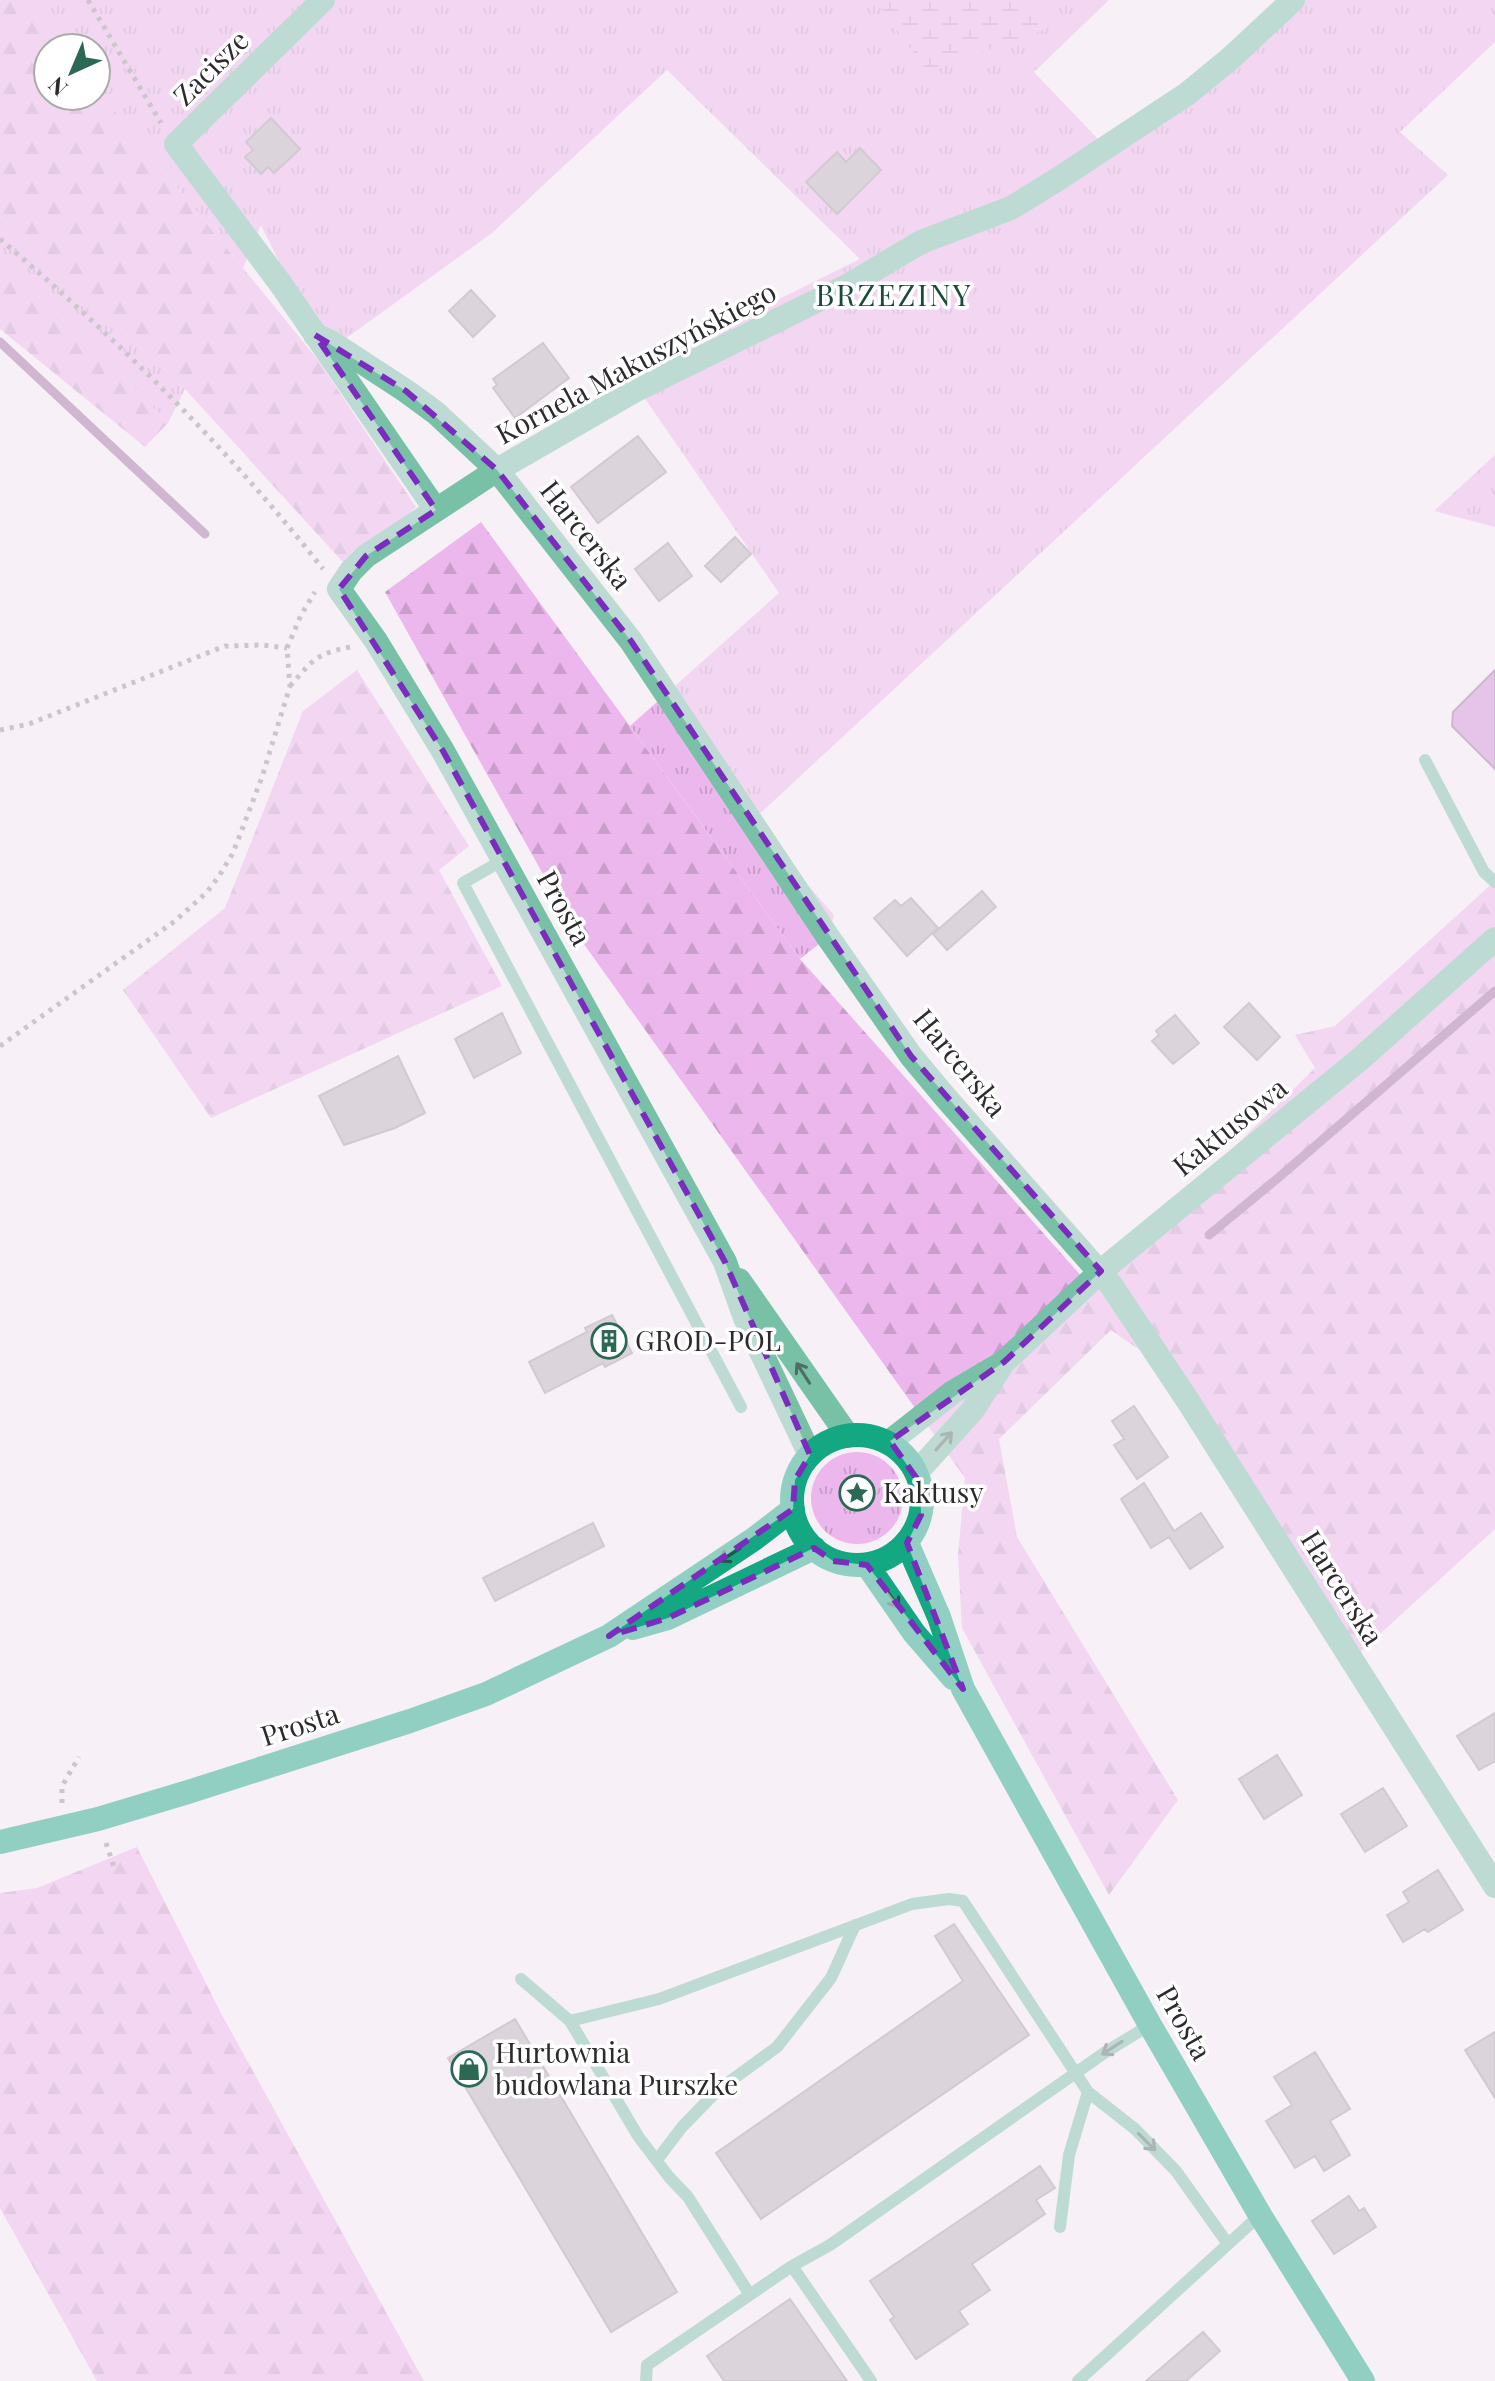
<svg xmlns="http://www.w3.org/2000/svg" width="1495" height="2381" font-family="'Playfair Display',serif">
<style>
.grass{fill:url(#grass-tufts)}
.forest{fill:url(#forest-firs)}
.wetland{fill:url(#wetland-marsh)}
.water{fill:#d18cd4;stroke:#a06fa2;stroke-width:2}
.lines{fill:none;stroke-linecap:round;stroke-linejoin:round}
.stream{stroke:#a06fa2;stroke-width:9}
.building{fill:#b9b2b9;stroke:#a29ba2;stroke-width:2}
.path{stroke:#989398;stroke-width:5;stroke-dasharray:4 6;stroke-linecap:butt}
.service{stroke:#78c1a7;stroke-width:12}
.minor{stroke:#78c1a7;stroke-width:24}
.tertiary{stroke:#78c1a7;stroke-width:24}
.secondary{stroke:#13a782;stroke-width:24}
.oneway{stroke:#4f6e64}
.oneway2{stroke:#24564b}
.marked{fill:none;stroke:#7b2cbf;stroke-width:6;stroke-dasharray:16 10;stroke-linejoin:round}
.labels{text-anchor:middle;stroke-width:7;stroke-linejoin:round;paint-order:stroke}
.street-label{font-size:28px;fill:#2d2a2d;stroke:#fff}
.poi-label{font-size:28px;fill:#2d2a2d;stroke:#fff;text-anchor:start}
.neighbourhood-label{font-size:30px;letter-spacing:2px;fill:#194b3b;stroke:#fff}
</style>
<defs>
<pattern id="grass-tufts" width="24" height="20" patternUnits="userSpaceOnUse" patternTransform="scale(2)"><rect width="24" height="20" fill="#ebb7ec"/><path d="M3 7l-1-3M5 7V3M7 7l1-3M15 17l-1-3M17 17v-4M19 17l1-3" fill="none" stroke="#ca9ecb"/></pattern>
<pattern id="forest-firs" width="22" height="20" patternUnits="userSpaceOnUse" patternTransform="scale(2)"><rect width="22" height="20" fill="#ebb7ec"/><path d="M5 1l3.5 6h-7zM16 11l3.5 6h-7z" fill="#ca9ecb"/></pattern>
<pattern id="wetland-marsh" width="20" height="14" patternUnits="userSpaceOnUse" patternTransform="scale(2)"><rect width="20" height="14" fill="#ebb7ec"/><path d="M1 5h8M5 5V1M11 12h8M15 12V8" fill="none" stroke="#ca9ecb"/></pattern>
</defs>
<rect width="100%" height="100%" fill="#f7f0f7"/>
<path class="grass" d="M21,0H1109L1034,72L1098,139L1178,90L1276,0H1495V42L1400,132L1448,175L752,821L834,915L828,937L800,959L630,726L779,593L628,374L860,259L667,70L492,233L334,347L315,335L261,225L243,268L96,88V48H62Z
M0,216L185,389L168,423L91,344L0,262Z
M1495,455V527L1434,511Z
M811 1498a46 46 0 1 1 92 0a46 46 0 1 1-92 0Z"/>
<path class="forest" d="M0,0H21L62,48H48V96H96V88L318,360L416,507L351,571L185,389L0,216Z
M0,262L91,344L168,423L145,447L0,329Z
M481,522L800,959L1091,1287L1315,1068L1295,1035L1335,1026L1495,881V1529L1358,1654L1177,1376L1111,1330L999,1439L1017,1537L1178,1800L1109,1895L962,1628L958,1555L965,1478L576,933L385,592Z
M357,670L469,846L439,870L502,986L211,1118L123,990L225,908L303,711Z
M137,1847L222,2015L424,2381H97L0,2208V1893L37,1888Z"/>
<path class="wetland" d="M875,0H1040L1047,28L928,72Z"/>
<path class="water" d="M1495,670V769L1452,726L1453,712Z"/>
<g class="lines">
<path class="stream" d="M0,342L205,534
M1209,1235L1278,1178L1495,991"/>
</g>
<path class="building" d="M271,118L300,149L274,173L268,167L261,174L245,157L253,150L246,142Z
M860,148L881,170L837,214L806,182L837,152L846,162Z
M471,290L495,316L473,337L449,311Z
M543,343L569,378L515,418L493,388L497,385L493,379Z
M638,436L666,472L598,523L571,487Z
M735,537L751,554L721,582L705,566Z
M668,543L692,576L659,601L635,569Z
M982,891L996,907L947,950L933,934Z
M911,898L938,928L907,956L874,918L895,900L901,906Z
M1249,1003L1280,1037L1257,1060L1224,1027Z
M502,1013L521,1053L474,1078L455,1039Z
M1175,1015L1199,1043L1173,1064L1152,1041L1159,1035L1156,1031Z
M398,1056L425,1113L395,1128L344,1145L319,1096Z
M612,1315L632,1353L605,1367L603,1363L545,1393L529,1362L587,1332L585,1328Z
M1134,1406L1168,1457L1137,1479L1114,1445L1124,1439L1112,1421Z
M1144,1483L1174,1531L1201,1513L1223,1547L1190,1569L1169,1537L1151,1548L1121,1499Z
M593,1523L604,1546L495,1601L483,1578Z
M1495,1713V1761L1479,1770L1457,1736Z
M1277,1755L1302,1795L1264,1819L1239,1779Z
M1383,1788L1407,1826L1365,1852L1341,1814Z
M1438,1870L1463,1910L1428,1932L1425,1929L1403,1942L1387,1915L1409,1902L1403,1892Z
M954,1924L1029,2035L761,2219L716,2153L963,1981L935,1936Z
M515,2019L677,2292L611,2332L448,2058Z
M1495,2032V2098L1465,2050Z
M1315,2052L1350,2109L1330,2121L1350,2155L1324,2171L1315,2156L1295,2168L1266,2121L1292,2105L1274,2077Z
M1040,2166L1055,2188L1036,2200L1045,2214L972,2264L990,2290L959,2311L968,2324L916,2359L890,2320L894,2317L870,2281Z
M1349,2196L1359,2211L1364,2208L1376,2227L1334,2254L1312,2221Z
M790,2299L847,2381H724L707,2356Z
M1203,2332L1220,2351L1186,2381H1146Z"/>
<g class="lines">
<path class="path" d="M88,0L161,123
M0,239C117,339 228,448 323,569
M290,686C313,660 315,654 350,647
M0,730L29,724L225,646L263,645L287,648
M0,1046L175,921L207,892L219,876L233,853L262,777L290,686L287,648L301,615L315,592
M62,1803V1786L79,1757
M106,1843L114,1867"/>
<path class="service" d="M1425,760L1484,872L1495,882
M503,860L463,883L741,1407
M521,1979L570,2021L638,2136L669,2177L688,2197L750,2295
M570,2021L659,1999L912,1904L949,1899L963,1901L1088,2092L1135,2129L1176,2171L1228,2244
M657,2160L682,2127L718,2090L777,2047L831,1978L855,1925
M1060,2227L1069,2155L1088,2092
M792,2266L871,2381
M646,2381L647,2365L792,2266L830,2245L1107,2051L1150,2025
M1078,2381L1260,2215"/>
<path class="minor" d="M323,0L176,144L280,283L436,510
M315,335L331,342L406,391L436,413L497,470L631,641L828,937L911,1056L946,1098L1111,1285L1188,1401L1495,1886
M739,1280L848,1436
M810,1455L745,1318L725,1262L443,751L376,641L339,589L351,571L366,556L497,470L634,391L849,285L921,242L1011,208L1055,181L1187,94L1232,57L1293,0"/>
<path class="tertiary" d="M888,1443L953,1392L1004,1362L1101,1271L1359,1060L1495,939
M917,1472L972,1411L1000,1368"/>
<path class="secondary" d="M792 1500a65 65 0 1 1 130 0a65 65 0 1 1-130 0Z
M907,1543L939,1617L963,1689L1150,2025L1260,2215L1363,2381
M867,1565L914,1633L953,1678
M633,1628L668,1618L814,1548
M0,1842L98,1819L188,1792L410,1721L486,1694L609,1636L754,1539L793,1509"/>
</g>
<defs><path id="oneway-shaft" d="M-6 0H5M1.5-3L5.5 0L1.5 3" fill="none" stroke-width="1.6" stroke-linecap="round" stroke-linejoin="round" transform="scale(2)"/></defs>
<g class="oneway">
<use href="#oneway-shaft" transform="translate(803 1373) rotate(-123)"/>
<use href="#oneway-shaft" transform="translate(944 1441) rotate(-48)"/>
<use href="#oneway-shaft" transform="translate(1112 2048) rotate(147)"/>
<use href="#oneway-shaft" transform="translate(1147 2142) rotate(45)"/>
</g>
<g class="oneway2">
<use href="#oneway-shaft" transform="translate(730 1555) rotate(147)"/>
<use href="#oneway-shaft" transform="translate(892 1598) rotate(56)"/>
</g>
<path d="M0 0H1495V2381H0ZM315,335L406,391L497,470L631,641L911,1056L1101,1271L1004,1362L890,1441L920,1483L921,1515L907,1543L963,1689L867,1565L833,1561L814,1548L668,1618L609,1636L793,1509L795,1480L810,1455L725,1262L443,751L339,589L366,556L436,510Z" fill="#f7f0f7" fill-opacity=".55" fill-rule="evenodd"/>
<path class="marked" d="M315,335L406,391L497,470L631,641L911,1056L1101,1271L1004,1362L890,1441L920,1483L921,1515L907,1543L963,1689L867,1565L833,1561L814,1548L668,1618L609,1636L793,1509L795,1480L810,1455L725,1262L443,751L339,589L366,556L436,510Z"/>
<defs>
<symbol id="building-ring" viewBox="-11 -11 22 22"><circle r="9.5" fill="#fff" stroke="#2b6955" stroke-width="1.5"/><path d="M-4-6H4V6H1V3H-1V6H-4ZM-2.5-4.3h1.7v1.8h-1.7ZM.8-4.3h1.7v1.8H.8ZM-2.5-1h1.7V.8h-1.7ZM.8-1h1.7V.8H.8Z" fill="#2b6955"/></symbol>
<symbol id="sight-ring" viewBox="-11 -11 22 22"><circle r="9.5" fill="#fff" stroke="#2b6955" stroke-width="1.5"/><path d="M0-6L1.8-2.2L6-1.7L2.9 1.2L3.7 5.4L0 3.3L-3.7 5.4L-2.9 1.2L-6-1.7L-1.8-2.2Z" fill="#2b6955"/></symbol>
<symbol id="shop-ring" viewBox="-11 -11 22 22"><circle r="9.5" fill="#fff" stroke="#2b6955" stroke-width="1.5"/><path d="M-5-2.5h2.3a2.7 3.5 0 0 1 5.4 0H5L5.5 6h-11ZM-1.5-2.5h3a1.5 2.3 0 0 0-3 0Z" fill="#2b6955"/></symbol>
</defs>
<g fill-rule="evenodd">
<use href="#building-ring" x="589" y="1321" width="40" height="40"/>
<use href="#sight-ring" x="837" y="1473" width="40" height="40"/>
<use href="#shop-ring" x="449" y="2049" width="40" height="40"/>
</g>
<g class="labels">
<g class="street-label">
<text transform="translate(211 68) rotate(-45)" y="10">Zacisze</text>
<text transform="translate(636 363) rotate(-28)" y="10">Kornela Makuszyńskiego</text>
<text transform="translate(586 535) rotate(52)" y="10">Harcerska</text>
<text transform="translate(564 908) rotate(61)" y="10">Prosta</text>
<text transform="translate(960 1063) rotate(51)" y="10">Harcerska</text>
<text transform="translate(1230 1127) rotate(-39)" y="10">Kaktusowa</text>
<text transform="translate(1342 1588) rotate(58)" y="10">Harcerska</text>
<text transform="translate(300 1725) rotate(-18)" y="10">Prosta</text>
<text transform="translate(1184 2023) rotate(60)" y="10">Prosta</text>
</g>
<g class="poi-label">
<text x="635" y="1351">GROD-POL</text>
<text x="883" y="1503">Kaktusy</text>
<text x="495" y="2063">Hurtownia<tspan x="495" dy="32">budowlana Purszke</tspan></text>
</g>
<g class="neighbourhood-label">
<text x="894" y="306">BRZEZINY</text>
</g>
</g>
<g transform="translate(72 72) rotate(224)"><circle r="38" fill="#ffffff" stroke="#abaaab" stroke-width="2"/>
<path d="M0-6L14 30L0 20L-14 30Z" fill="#2b6955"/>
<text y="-12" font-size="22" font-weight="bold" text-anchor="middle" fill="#2d2a2d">N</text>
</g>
</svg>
